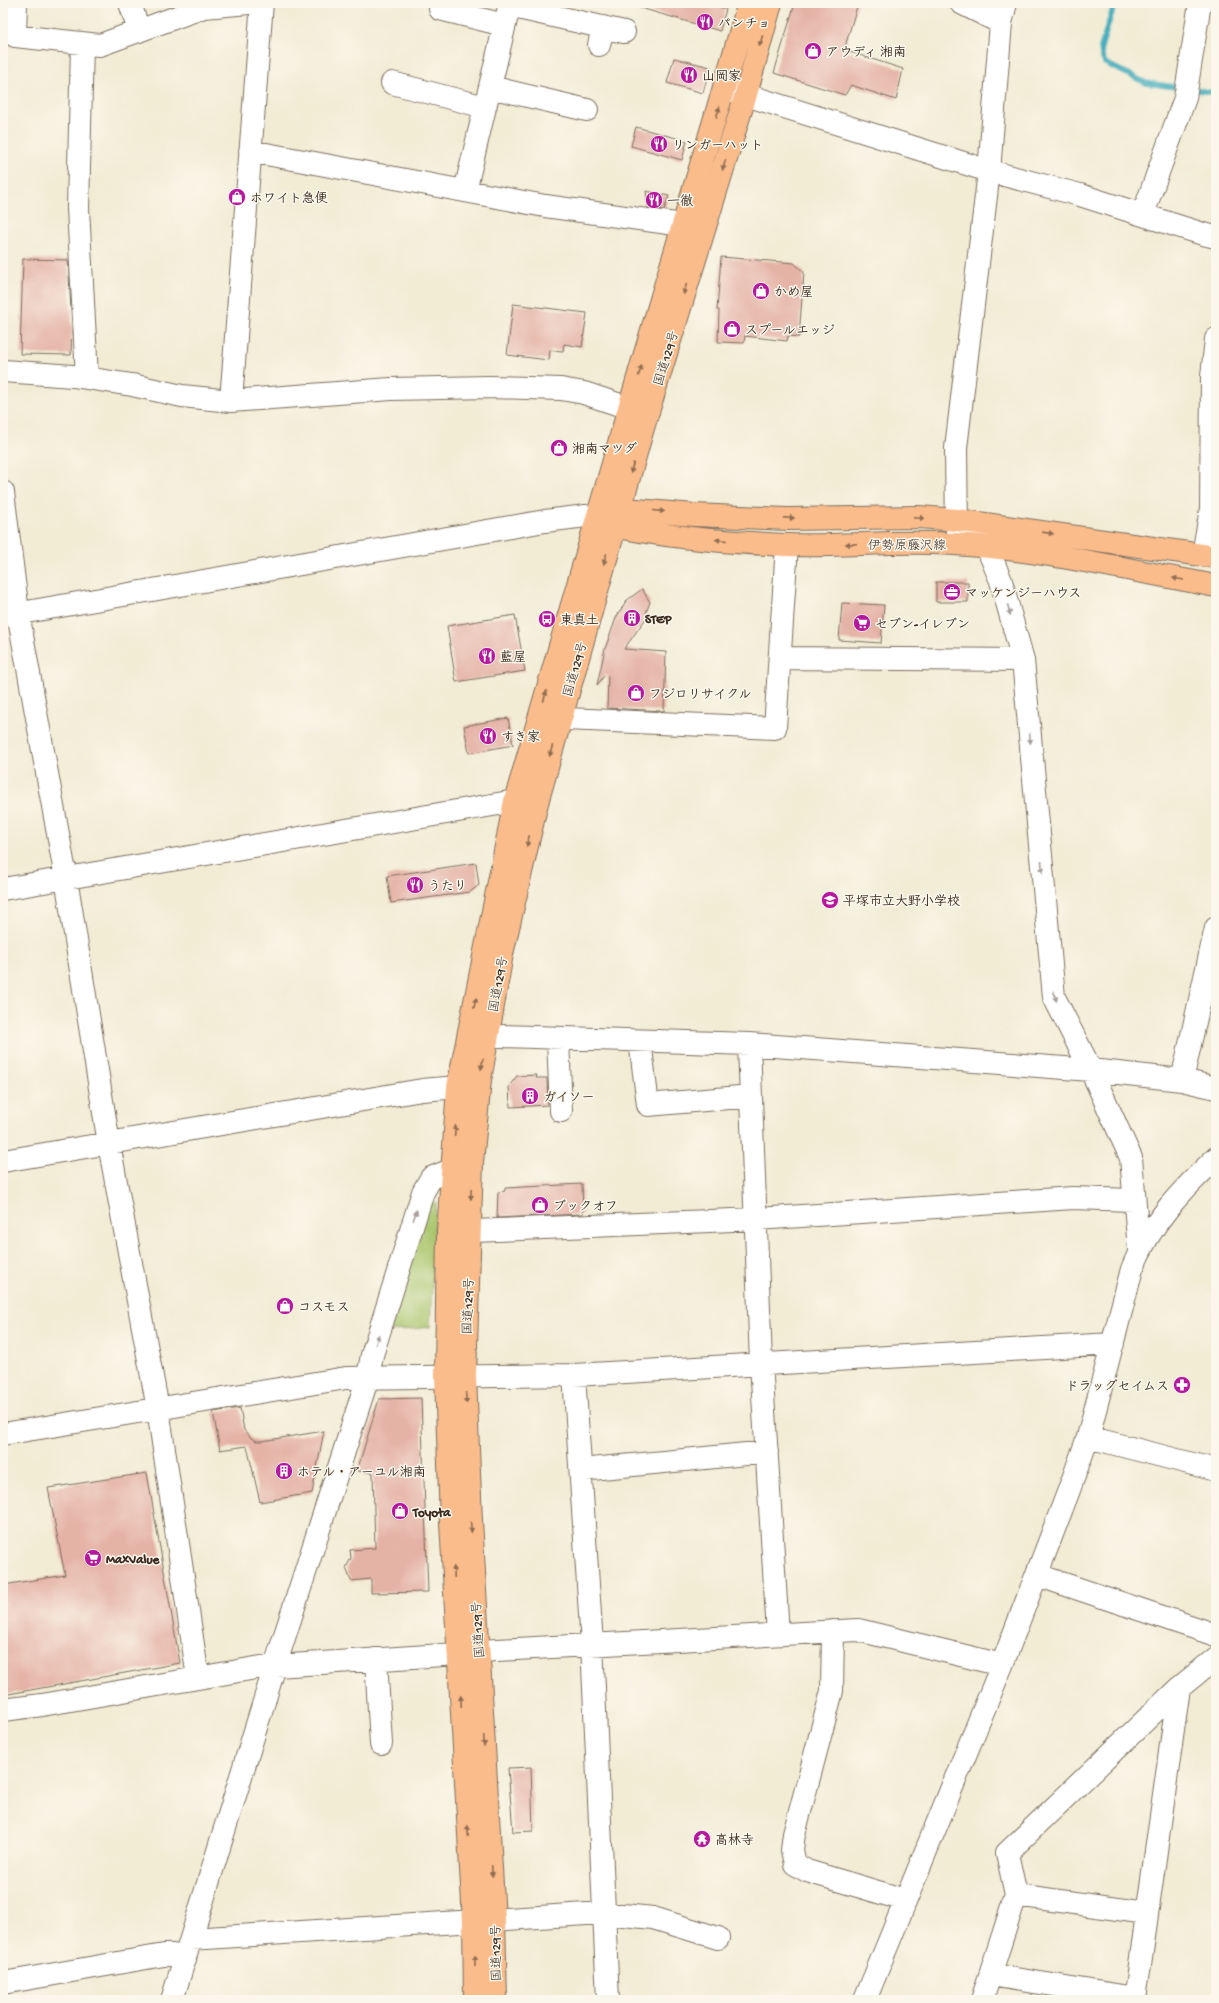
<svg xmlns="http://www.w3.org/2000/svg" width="1219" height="2003" font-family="'Gochi Hand','Klee One',sans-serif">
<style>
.green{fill:#a9c56b;stroke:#727844}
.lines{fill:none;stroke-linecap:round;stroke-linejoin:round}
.stream{stroke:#3dabba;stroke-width:5.5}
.building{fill:#e5b2a6}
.minor-casing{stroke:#7b6e5e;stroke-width:24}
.major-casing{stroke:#7b6e5e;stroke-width:24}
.highway-casing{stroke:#7b6e5e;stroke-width:24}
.minor{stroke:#fff;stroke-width:22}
.major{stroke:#fabc8b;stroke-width:22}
.highway{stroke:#fabc8b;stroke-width:22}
.oneway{fill:#916c4f}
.oneway2{fill:#a79f9a}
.labels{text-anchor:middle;stroke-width:3;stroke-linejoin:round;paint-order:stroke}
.poi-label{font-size:13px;font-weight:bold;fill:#3b2a1e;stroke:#fbf7ec;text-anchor:start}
.street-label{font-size:13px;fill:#3b2a1e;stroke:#fbf7ec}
</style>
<rect width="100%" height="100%" fill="#fbf7ec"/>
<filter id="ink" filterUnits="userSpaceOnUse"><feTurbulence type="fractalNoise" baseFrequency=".025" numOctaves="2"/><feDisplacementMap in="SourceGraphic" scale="8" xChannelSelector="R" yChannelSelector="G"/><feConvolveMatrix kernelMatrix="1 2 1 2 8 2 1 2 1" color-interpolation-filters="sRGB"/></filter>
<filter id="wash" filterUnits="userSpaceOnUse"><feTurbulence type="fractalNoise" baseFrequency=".012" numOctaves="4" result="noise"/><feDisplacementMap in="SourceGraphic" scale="16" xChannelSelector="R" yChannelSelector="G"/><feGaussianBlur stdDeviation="0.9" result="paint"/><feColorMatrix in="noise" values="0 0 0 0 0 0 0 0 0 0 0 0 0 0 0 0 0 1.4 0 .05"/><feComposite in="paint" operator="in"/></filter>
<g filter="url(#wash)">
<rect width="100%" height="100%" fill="#f2ecd5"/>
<path class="green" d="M430,1199L435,1201L436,1204L430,1327L385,1332Z"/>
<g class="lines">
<path class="stream" d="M1115,3L1101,47L1102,56L1105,63L1146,83L1182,88
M1191,89L1216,93"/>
</g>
<g id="blocks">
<path class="building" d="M638,3H706L726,9L720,31L637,7Z
M795,3H858L844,50L903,69L896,100L851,85L845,95L774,73Z
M674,58L710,67L703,93L667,83Z
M636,127L687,141L682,160L631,146Z
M646,191L669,196L664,210L648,207Z
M721,257L794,263L804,272L799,337L788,336L787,341L745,336L744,343L718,342L719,310H717Z
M23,259L68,260L72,326L71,355L20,354Z
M513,304L587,313L582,347L564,344L563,351L550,350L549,360L507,355Z
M936,582H968V602H936Z
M642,589L650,602L646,613L647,617L624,649L666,652L664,711L607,708L608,676L605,675L597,685L605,649L616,618L626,601Z
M842,603L884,605L881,643L839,640Z
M515,615L525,671L456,682L447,626Z
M508,718L513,745L469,753L464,726Z
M476,863L479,885L470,892L391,903L387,876Z
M537,1075L536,1078H547L548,1105L510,1107L509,1086L517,1076Z
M582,1184L583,1214L497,1218L498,1192L505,1191V1188Z
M421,1398L428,1592L371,1593V1579L351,1581L346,1568L351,1558L350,1550L375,1548L373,1473L357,1471L379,1399Z
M240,1408L244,1430L251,1438L257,1441H262L324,1431L312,1493L260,1502L247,1446L220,1450L213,1412Z
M147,1473L180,1663L3,1695V1585L65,1575L48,1488Z
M531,1767L533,1831L513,1832L508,1768Z"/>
</g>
</g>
<g filter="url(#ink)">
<use href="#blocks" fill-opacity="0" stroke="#7b6e5e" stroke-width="1"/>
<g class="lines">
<defs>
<path id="minor" d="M16,3L15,36L100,45L204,7L249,3
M130,3L139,31
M961,3L1001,23
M509,6L624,32
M440,9L504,25
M82,45L78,208L87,377
M599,45L603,27
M392,83L485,107
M490,87L587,110
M727,89L989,171L1080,195L1203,234L1216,237
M250,151L545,206L683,225
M465,191L510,3
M1143,214L1185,98L1200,3
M3,371L73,376L132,385L182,396L231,401L391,389L490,387L561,389L584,393L629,408L648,405
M231,401L262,3
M3,492L18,613L66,878L109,1144L158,1409L198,1678
M957,520L987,547L1001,581L1023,660L1054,997L1091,1070L1131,1158L1139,1250
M957,533L956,448L989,171L1001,23L1006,3
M1203,555L1211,509L1212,376L1216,339
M4,616L545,521L586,516
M781,658L1023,660
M542,718L775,728L787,545
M3,889L515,801
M469,1035L749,1044L1091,1070L1182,1080L1216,1088
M558,1038L561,1111
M640,1041L648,1105L751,1096
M749,1044L761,1363L778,1634
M1182,1080L1216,928
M3,1161L422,1090L458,1087
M451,1232L756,1219L1073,1198L1133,1200
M574,1375L592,1644L608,2000
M3,1434L346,1378L574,1375L1113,1344
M1088,1437L1216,1470
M581,1470L767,1452
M1037,1575L1216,1635
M833,1631L832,1691L794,1834L792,1850L795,1864L807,1871L905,1900
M479,1651L858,1630L1002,1665
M376,1659L381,1744
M3,1710L42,1705L261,1667L458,1654
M1016,1895L1147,1913
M191,1939L603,1913L653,1918L718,1938
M990,1975L1135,1998
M3,1983L164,1955H173L185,1959
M172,2000L275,1666L368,1377L372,1355L423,1192L431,1178L451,1170
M865,2000L1002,1665L1069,1490L1088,1437L1132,1269C1150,1223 1181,1191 1216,1158
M982,2000L1016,1895L1007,1853L1179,1688L1216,1658
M1135,2000L1179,1688"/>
<path id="major" d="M602,507L694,515L788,519L919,517L957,520L1216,557
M597,522C658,537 724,542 786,545C836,547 885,541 934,543C1029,546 1123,569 1216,586"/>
<path id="highway" d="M475,2000L474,1921L451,1523L446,1376L448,1232L458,1087L515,801L641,367L749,3
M496,2000L494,1920L471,1520L465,1376L472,1162L480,1080L502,954L537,803L643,428L746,94L771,3"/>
</defs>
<use href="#minor" class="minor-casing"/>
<use href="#major" class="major-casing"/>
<use href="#highway" class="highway-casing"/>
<use href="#minor" class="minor"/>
<use href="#major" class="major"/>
<use href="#highway" class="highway"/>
</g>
<defs><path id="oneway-solid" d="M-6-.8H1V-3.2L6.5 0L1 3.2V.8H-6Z"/></defs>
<g class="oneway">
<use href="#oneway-solid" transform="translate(761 41) rotate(106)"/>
<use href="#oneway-solid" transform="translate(718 112) rotate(-73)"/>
<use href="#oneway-solid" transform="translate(724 165) rotate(107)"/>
<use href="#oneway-solid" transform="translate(685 289) rotate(106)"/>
<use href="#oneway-solid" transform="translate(640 371) rotate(-74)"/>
<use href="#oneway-solid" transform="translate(632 468) rotate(105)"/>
<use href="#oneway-solid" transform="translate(659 511) rotate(5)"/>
<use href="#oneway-solid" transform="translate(789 518) rotate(1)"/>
<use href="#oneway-solid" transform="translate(919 518) rotate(1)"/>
<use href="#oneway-solid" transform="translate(1048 533) rotate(8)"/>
<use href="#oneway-solid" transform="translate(721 540) rotate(-176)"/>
<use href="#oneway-solid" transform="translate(851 544) rotate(179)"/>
<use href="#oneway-solid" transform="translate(605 559) rotate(106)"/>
<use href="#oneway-solid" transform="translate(1178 579) rotate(-170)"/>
<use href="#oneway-solid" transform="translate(545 696) rotate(-74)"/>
<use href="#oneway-solid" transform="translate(551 751) rotate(105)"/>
<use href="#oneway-solid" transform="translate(528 841) rotate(103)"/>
<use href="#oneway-solid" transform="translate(475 1003) rotate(-78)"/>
<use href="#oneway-solid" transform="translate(482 1064) rotate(100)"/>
<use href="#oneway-solid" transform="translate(455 1131) rotate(-85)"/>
<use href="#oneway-solid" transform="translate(471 1194) rotate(92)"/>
<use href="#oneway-solid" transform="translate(466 1398) rotate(87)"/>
<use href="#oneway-solid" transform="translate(471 1527) rotate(86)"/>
<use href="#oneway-solid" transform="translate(454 1572) rotate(-93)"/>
<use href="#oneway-solid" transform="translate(461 1701) rotate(-93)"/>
<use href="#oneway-solid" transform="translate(484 1741) rotate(87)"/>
<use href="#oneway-solid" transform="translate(468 1831) rotate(-93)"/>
<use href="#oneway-solid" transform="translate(492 1871) rotate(87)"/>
<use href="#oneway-solid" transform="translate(475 1961) rotate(-90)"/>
</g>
<g class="oneway2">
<use href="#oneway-solid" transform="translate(1009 610) rotate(75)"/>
<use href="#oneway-solid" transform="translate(1030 738) rotate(85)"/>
<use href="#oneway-solid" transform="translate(1042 867) rotate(85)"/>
<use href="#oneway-solid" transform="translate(1055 996) rotate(75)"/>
<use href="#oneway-solid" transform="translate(415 1215) rotate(-72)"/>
<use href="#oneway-solid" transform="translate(377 1340) rotate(-72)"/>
</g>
</g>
<defs>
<symbol id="restaurant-disc" viewBox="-11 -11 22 22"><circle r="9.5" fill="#b5179e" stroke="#fbf7ec"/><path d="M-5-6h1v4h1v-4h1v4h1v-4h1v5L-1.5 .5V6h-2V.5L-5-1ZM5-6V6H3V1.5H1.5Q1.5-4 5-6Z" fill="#fff"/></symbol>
<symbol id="shop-disc" viewBox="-11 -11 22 22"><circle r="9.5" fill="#b5179e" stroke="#fbf7ec"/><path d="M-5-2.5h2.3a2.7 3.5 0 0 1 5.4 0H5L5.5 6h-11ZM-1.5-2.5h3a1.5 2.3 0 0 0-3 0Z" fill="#fff"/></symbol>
<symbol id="office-disc" viewBox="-11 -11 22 22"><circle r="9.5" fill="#b5179e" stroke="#fbf7ec"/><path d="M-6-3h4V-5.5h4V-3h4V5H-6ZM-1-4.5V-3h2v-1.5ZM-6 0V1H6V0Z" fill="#fff"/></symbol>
<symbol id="building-disc" viewBox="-11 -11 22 22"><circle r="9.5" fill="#b5179e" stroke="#fbf7ec"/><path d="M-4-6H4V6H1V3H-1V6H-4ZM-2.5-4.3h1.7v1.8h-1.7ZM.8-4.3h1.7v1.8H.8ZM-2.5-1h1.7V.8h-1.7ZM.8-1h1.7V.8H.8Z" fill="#fff"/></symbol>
<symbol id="bus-disc" viewBox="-11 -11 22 22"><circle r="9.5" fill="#b5179e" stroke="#fbf7ec"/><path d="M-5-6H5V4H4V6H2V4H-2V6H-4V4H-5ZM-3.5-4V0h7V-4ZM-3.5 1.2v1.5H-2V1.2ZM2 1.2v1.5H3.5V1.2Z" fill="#fff"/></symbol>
<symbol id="supermarket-disc" viewBox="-11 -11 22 22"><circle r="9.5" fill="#b5179e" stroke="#fbf7ec"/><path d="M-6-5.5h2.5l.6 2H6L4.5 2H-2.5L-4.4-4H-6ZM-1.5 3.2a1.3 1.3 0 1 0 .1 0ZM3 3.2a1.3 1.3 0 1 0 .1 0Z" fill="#fff"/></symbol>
<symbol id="school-disc" viewBox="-11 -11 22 22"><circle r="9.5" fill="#b5179e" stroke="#fbf7ec"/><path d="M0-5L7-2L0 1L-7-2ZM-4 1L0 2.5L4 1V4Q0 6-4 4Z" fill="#fff"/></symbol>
<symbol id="pharmacy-disc" viewBox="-11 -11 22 22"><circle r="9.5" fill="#b5179e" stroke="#fbf7ec"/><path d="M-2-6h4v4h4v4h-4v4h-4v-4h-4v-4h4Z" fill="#fff"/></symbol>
<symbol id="temple-disc" viewBox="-11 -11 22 22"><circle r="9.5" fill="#b5179e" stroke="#fbf7ec"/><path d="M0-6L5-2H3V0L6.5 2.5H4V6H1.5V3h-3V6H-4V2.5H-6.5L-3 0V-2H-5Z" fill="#fff"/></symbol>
</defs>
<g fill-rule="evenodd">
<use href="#restaurant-disc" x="695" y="12" width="20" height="20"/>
<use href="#shop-disc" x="803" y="41" width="20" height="20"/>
<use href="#restaurant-disc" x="679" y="65" width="20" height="20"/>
<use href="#restaurant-disc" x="649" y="134" width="20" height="20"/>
<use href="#shop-disc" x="227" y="187" width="20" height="20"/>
<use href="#restaurant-disc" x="644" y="190" width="20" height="20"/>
<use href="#shop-disc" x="751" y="281" width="20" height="20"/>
<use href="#shop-disc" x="722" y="319" width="20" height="20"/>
<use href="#shop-disc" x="549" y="438" width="20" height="20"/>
<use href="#office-disc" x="942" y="582" width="20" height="20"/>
<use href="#building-disc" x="622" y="608" width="20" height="20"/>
<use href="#bus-disc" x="537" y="609" width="20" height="20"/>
<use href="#supermarket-disc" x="852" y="613" width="20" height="20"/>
<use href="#restaurant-disc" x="477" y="646" width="20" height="20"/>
<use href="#shop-disc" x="626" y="683" width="20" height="20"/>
<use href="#restaurant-disc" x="478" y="726" width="20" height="20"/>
<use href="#restaurant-disc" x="405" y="875" width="20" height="20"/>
<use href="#school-disc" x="820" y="890" width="20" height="20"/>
<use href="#building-disc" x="520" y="1086" width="20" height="20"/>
<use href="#shop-disc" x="530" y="1195" width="20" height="20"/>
<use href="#shop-disc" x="275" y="1296" width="20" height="20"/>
<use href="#pharmacy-disc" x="1172" y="1375" width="20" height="20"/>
<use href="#building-disc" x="274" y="1461" width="20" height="20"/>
<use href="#shop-disc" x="390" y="1501" width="20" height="20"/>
<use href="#supermarket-disc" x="83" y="1548" width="20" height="20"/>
<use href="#temple-disc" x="692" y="1829" width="20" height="20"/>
</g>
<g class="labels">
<g class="poi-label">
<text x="718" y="27">パンチョ</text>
<text x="826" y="56">アウディ 湘南</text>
<text x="702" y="80">山岡家</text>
<text x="672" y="149">リンガーハット</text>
<text x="250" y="202">ホワイト急便</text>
<text x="667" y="205">一徹</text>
<text x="774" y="296">かめ屋</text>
<text x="745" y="334">スプールエッジ</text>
<text x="572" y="453">湘南マツダ</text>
<text x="965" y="597">マッケンジーハウス</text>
<text x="645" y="623">STEP</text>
<text x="560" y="624">東真土</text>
<text x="875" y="628">セブン-イレブン</text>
<text x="500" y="661">藍屋</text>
<text x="649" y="698">フジロリサイクル</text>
<text x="501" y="741">すき家</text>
<text x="428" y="890">うたり</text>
<text x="843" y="905">平塚市立大野小学校</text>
<text x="543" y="1101">ガイソー</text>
<text x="553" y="1210">ブックオフ</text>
<text x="298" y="1311">コスモス</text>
<text x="1169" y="1390" text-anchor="end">ドラッグセイムス</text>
<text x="297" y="1476">ホテル・アーユル湘南</text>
<text x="413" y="1516">Toyota</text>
<text x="106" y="1563">MaxValue</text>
<text x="715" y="1844">高林寺</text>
</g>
<g class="street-label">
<text transform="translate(665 358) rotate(-73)" y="5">国道129号</text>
<text x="907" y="549">伊勢原藤沢線</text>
<text transform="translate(574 669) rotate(-74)" y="5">国道129号</text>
<text transform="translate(497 984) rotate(-80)" y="5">国道129号</text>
<text transform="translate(467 1306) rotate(-88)" y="5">国道129号</text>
<text transform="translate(477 1630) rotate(-94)" y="5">国道129号</text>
<text transform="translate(495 1953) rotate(-91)" y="5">国道129号</text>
</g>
</g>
<rect width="1219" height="2003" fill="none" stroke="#fbf7ec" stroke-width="16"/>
</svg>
